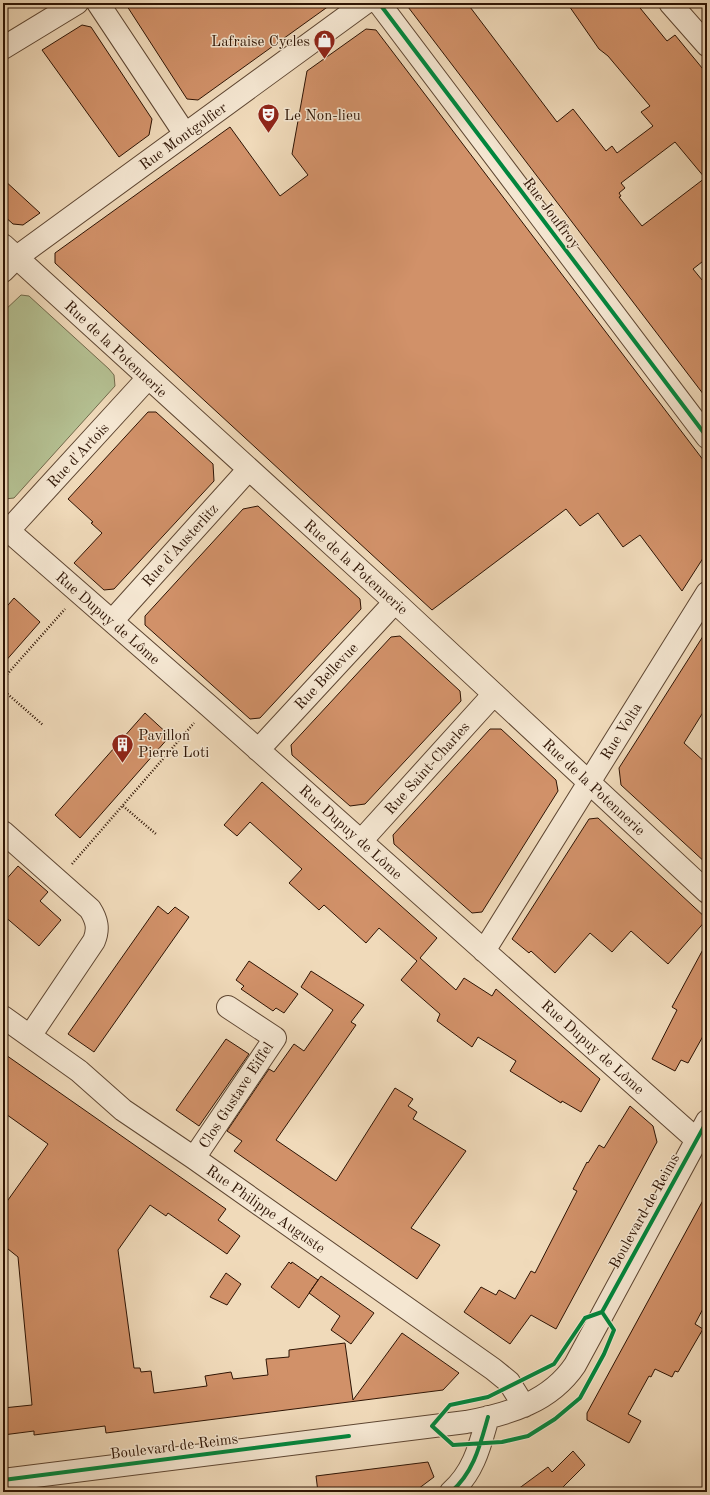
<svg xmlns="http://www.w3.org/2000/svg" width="710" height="1495" font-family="'Old Standard TT',serif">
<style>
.green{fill:#b5c193;stroke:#726a4c}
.building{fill:#d19169;stroke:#2e1404;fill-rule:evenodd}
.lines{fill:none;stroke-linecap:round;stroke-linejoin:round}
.minor-casing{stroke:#5e4632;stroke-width:24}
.path{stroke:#2e1404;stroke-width:2.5;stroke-dasharray:1 2;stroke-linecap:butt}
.minor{stroke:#f5e7d2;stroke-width:22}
.cycleway-casing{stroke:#f5e7d2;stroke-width:6}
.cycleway{stroke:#00873e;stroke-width:4}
.labels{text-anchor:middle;stroke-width:3;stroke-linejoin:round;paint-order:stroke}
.poi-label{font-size:15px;fill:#2e1404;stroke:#f5e7d2;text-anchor:start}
.street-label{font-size:15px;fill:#2e1404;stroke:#f5e7d2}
</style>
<rect width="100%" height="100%" fill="#f0daba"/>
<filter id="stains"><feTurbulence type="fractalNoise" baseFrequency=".005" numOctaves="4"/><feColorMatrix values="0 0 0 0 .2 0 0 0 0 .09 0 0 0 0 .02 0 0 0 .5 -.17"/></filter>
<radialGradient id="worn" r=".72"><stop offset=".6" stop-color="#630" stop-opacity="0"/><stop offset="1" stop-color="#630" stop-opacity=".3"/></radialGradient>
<path class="green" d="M21,295L29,296L109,369L114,375L115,386L14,498L5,499L3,498V312Z"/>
<path class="building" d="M125,3H333L198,100L187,99Z
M405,3H467L557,122L573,109L606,151L612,146L617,153L653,126L641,112L650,106L608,56L599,49L567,3H636L667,41L675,35L707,74V258L693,269L707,286V399ZM675,142L705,178L642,226L619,197L621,196L619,193L625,188L621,183Z
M82,25L91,27L152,119L149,135L119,157L42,50Z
M366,29L376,30L707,465V552L682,591L640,535L623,547L598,513L580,526L566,509L432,610L55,263V253L230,127L280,196L308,175L292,154L307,71Z
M3,179L40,213L23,225L13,224L3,215Z
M148,412H156L213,464L214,481L114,589L104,590L74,563L102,533L91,523L93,522L68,499Z
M258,506L360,599L361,609L260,718L250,719L145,625V616L243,509Z
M14,598L40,622L3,664V611Z
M707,630V706L684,743L707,764V864L621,785L619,768Z
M400,636L460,691L461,701L365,804L350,806L292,755L291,745L391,637Z
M145,713L170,736L80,838L55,815Z
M490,729H501L556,780L558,791L482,912L472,913L394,844L393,835Z
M262,782L437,938L420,958L456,990L464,978L492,996L496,989L600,1079L581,1112L562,1101L561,1103L510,1071L516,1061L478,1037L472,1047L437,1021L440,1014L401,980L417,961L379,928L366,943L324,905L319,910L289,883L302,869L250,822L237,836L224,825Z
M598,818L707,919L668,964L631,931L612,952L590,933L555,973L531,951L529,953L512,939L589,819Z
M18,866L48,892L40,901L61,920L39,946L3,915V883Z
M158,906L168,914L175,907L189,917L94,1052L68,1034Z
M707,942V1029L688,1063L681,1060L675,1071L652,1059L677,1010L672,1007Z
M249,961L298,994L284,1013L276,1008L273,1011L241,989L244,986L236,980Z
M311,971L364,1005L351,1022L356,1025L276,1140L336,1181L395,1088L413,1099L408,1106L417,1112L413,1119L466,1151L411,1228L440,1245L417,1279L234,1151L242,1141L227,1131L269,1069L274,1072L294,1044L304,1051L333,1010L301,987Z
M226,1039L249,1054L199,1126L176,1110Z
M3,1053L226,1209L218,1220L240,1236L227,1254L168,1213L166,1216L150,1205L118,1250L134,1368H140L141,1372L151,1371L154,1393L207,1386L205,1376L231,1372L233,1379L268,1375L266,1359L289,1357V1350L345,1343L353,1400L402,1333L459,1373L443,1390L106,1433L105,1426L34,1435V1431L3,1435V1408L32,1405L18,1257L3,1245V1207L48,1144L3,1112Z
M630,1106L653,1126L657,1142L556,1329L531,1315L510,1344L464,1312L481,1287L496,1295L499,1290L515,1299L531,1271L535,1273L577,1191L573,1189L587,1162L588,1163L599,1145L604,1148Z
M707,1193V1301L695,1324L703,1329L678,1372L675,1371L672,1377L655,1369L651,1377L649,1376L628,1414L641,1421L629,1443L587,1420V1413Z
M289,1262L291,1264L292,1262L318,1280L299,1308L271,1287Z
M226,1273L241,1284L227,1305L210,1297Z
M321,1276L374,1313L351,1344L331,1330L340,1316L309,1293Z
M573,1451L585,1465L563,1487L567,1492H514L548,1467L552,1472Z
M428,1462L434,1477L414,1492H318L316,1476Z"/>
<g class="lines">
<defs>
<path id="minor" d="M98,3L185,134
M379,3L707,437
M670,3L707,45
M3,48L77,3
M3,245L395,602L707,892
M3,271L17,257L365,3
M3,526L209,706L697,1140
M8,531L148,378
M112,621L248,470
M258,750L395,602
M3,832L90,909C97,920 99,929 94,941L30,1036
M361,841L494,694
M484,951L707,593
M3,1017L79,1071L123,1110L194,1158L493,1369L509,1382L524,1406
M194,1158L275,1038L228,1007
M3,1480L466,1422C509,1414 550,1402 575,1365L707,1121
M451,1492C474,1472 480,1445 488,1417"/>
</defs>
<use href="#minor" class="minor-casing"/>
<path class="path" d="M3,679L65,609
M3,690L43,725
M123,806L156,834
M72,864L194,723"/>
<use href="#minor" class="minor"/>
<defs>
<path id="cycleway" d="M379,3L707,437
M602,1312L614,1330L604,1354L580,1398L555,1419L528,1436L502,1442L453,1445L432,1426L450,1405L488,1397L554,1364L585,1318Z
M602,1312L707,1121
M3,1480L349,1436
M451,1492C474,1472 480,1445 488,1417"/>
</defs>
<use href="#cycleway" class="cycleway-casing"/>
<use href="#cycleway" class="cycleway"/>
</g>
<defs>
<symbol id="shop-pin" viewBox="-11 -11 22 30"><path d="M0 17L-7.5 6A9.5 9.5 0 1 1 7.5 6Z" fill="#8f2418" stroke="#f5e7d2"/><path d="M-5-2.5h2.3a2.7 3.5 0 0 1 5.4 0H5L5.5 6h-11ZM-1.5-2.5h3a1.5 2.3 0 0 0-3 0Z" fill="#fff"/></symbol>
<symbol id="theatre-pin" viewBox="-11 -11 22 30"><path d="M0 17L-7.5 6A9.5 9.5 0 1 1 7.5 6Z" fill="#8f2418" stroke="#f5e7d2"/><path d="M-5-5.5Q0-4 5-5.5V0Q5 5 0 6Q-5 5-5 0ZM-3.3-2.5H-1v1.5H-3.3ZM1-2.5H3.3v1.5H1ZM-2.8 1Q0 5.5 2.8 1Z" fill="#fff"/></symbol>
<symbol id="building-pin" viewBox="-11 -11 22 30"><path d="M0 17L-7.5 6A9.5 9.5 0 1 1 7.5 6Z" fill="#8f2418" stroke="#f5e7d2"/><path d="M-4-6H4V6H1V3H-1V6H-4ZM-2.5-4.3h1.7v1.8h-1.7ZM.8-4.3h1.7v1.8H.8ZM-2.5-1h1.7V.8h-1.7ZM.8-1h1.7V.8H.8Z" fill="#fff"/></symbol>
</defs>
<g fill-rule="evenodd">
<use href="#shop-pin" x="312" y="28" width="25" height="34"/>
<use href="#theatre-pin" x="256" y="102" width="25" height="34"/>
<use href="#building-pin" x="110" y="732" width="25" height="34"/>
</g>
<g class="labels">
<g class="poi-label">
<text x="310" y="46" text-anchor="end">Lafraise Cycles</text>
<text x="284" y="120">Le Non-lieu</text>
<text x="138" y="740">Pavillon<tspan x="138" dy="17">Pierre Loti</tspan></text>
</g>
<g class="street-label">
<text transform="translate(183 136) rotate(-36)" y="5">Rue Montgolfier</text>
<text transform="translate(552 213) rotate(53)" y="5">Rue Jouffroy</text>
<text transform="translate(116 349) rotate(43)" y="5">Rue de la Potennerie</text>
<text transform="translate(78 455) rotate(-47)" y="5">Rue d'Artois</text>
<text transform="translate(180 545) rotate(-48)" y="5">Rue d'Austerlitz</text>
<text transform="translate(356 567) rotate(42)" y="5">Rue de la Potennerie</text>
<text transform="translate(108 618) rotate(41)" y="5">Rue Dupuy de Lôme</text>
<text transform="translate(326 676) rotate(-47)" y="5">Rue Bellevue</text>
<text transform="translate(621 731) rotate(-58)" y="5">Rue Volta</text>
<text transform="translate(427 768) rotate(-48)" y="5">Rue Saint-Charles</text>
<text transform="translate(594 787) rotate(43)" y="5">Rue de la Potennerie</text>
<text transform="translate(351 832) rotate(42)" y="5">Rue Dupuy de Lôme</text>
<text transform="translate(593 1047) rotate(42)" y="5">Rue Dupuy de Lôme</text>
<text transform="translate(236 1095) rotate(-57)" y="5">Clos Gustave Eiffel</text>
<text transform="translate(266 1209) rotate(35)" y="5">Rue Philippe Auguste</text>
<text transform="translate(644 1211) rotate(-61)" y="5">Boulevard de Reims</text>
<text transform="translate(174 1446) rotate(-7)" y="5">Boulevard de Reims</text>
</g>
</g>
<rect width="710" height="1495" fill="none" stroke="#f0daba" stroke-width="16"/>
<rect x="4" y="4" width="702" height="1487" fill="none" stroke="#2e1404" stroke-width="2"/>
<rect x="8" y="8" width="694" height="1479" fill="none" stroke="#2e1404"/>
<rect width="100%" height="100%" filter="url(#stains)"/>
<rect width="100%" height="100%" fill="url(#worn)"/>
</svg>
